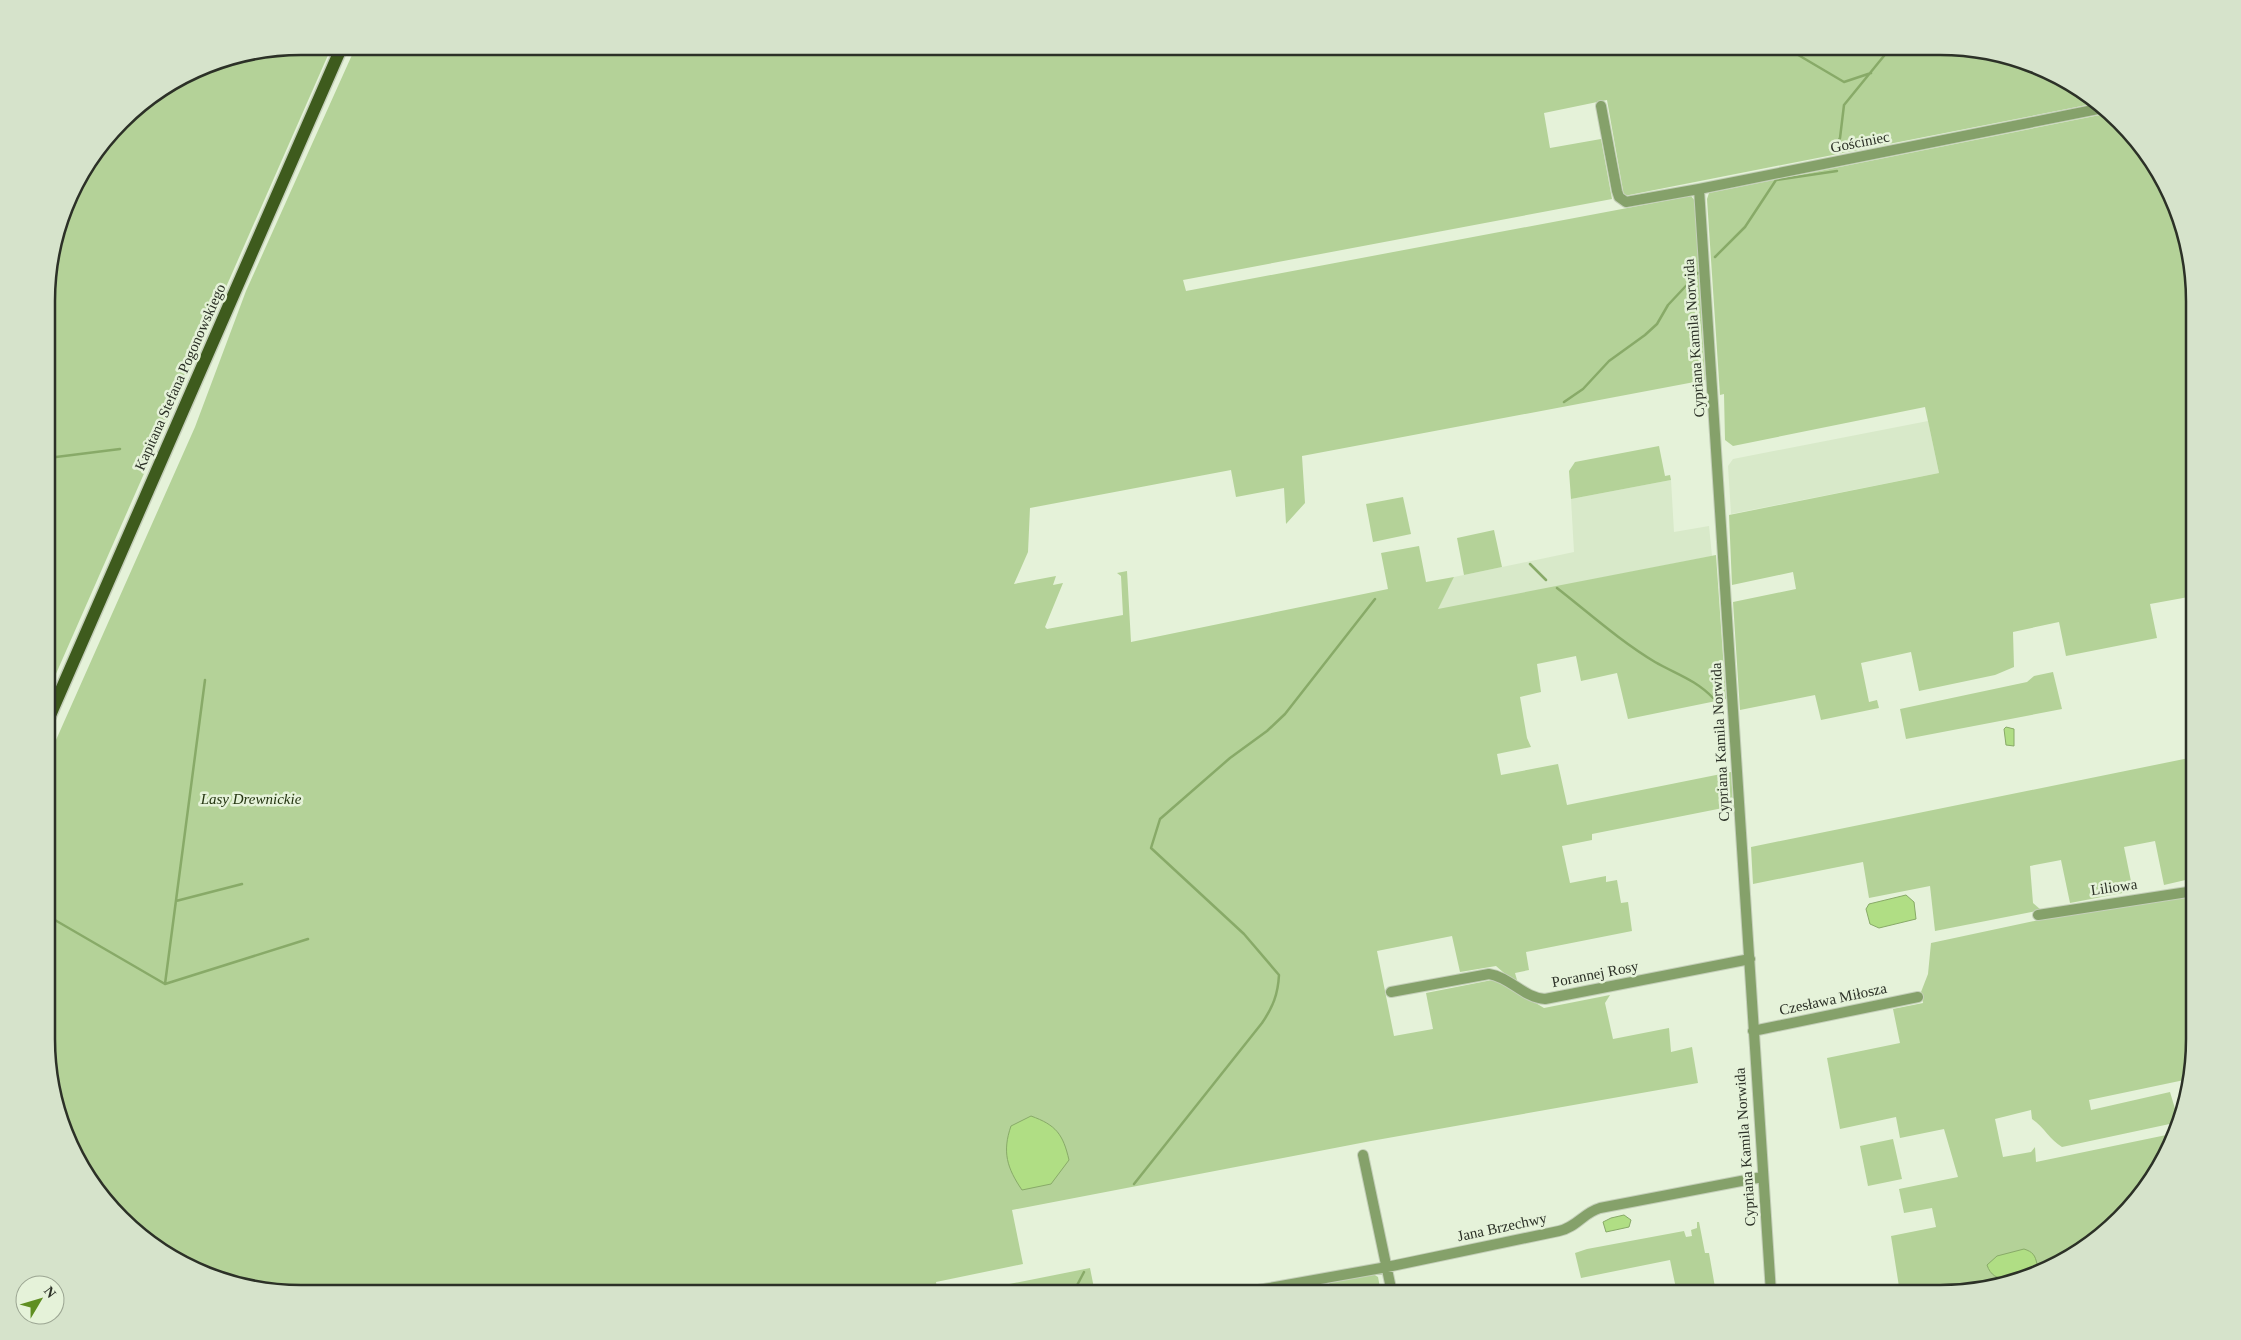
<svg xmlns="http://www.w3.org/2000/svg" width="2241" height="1340" font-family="Georgia,serif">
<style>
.built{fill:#d8e9c9}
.green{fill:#b4d298}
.water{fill:#b0de84;stroke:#88aa68}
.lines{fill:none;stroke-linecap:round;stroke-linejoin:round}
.stream{stroke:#88aa68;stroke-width:2.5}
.minor-casing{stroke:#c4cfb9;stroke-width:12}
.major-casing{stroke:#c4cfb9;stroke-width:15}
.minor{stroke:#85a16a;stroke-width:10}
.major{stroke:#3e5b1d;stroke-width:12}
.labels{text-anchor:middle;stroke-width:5;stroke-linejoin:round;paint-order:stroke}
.street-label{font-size:15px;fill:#2c3127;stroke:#e5f2d9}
.park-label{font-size:15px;font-style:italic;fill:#243511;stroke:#e5f2d9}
.rim{fill:none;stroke:#2c3127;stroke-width:2.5}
</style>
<rect width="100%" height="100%" fill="#e5f2d9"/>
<path class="built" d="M1928,421L1939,473L1731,514L1728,466L1733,459Z
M1671,480L1674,532L1709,526L1712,556L1437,610L1454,577L1574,552L1571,499Z"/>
<path class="green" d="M301,46H332L48,692V268L73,188L133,110L204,66Z
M356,46H1940L2006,55L2068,81L2097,103L1624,196L1607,100L1544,113L1550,148L1601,139L1612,199L1183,280L1186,291L1691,196L1695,201L1705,380L1302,456L1305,503L1286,524L1284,488L1236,497L1231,470L1030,508L1028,552L1014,584L1056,576L1053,585L1063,583L1045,627L1047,629L1123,615L1121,576L1117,573L1127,571L1131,642L1388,589L1381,553L1419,546L1426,582L1454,577L1438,609L1716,555L1726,699L1628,719L1617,673L1581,681L1576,656L1537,664L1541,692L1520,697L1527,738L1531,747L1497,754L1501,775L1558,764L1567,805L1731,772L1733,806L1592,834V840L1562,846L1570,883L1606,876V882L1617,880L1621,903L1628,902L1632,931L1526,952L1529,970L1515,973L1517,980L1511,979L1496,966L1460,972L1452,936L1377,951L1394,1036L1433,1029L1426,993L1492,980L1506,985L1544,1008L1610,995L1605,1003L1613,1039L1669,1028L1671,1052L1692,1047L1698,1083L1371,1141L1012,1210L1023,1264L936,1282L938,1294H301L235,1285L173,1259L121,1219L89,1180L60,1121L48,1072V758L195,427L246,291Z
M2110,113L2120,121L2160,173L2181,219L2194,284V596L2150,604L2157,638L2066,656L2059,622L2013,632L2014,667L1995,675L1919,691L1911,652L1861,663L1869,702L1877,700L1879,708L1821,720L1815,695L1740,710L1733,602L1796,589L1793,572L1732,585L1729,515L1939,473L1925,407L1733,446L1725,440L1724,394L1720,395L1707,199L1709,193Z
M1659,446L1665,476L1670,475L1671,480L1571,499L1569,471L1575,462Z
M1403,497L1411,534L1373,542L1366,504Z
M1494,530L1502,567L1464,575L1457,538Z
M2053,672L2062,709L1906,739L1900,709L2027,682L2034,676Z
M2194,757V878L2164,885L2155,841L2124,847L2133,891L2070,903L2061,860L2030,866L2033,903L2041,910L1935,931L1930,886L1869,898L1863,862L1753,884L1751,847Z
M2194,887V1055L2189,1079L2089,1100L2091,1110L2170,1092L2179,1122L2062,1147C2050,1140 2044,1127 2032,1119L2031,1110L1995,1119L2003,1157L2031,1152L2035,1147L2036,1162L2176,1133L2162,1163L2152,1165L2153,1176L2120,1219L2068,1259L2022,1280L1956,1293H1900L1891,1236L1936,1227L1932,1208L1904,1213L1899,1189L1958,1177L1944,1129L1900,1138L1896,1117L1840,1129L1827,1058L1900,1043L1893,1009L1923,1003L1921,992L1928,974L1931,943Z
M1893,1139L1902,1179L1868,1186L1860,1146Z
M1697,1222H1699L1705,1253H1709L1716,1293H1677L1670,1260L1581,1278L1575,1253L1587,1249L1684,1231L1686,1237L1692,1236L1691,1230L1697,1228Z
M1090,1268L1095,1293L959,1294Z
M1373,1274L1378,1277L1381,1293H1331L1329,1282Z"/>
<path class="water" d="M2006,727L2014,729V746L2006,745L2004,729Z
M1906,895L1914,902L1916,919L1879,928L1870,924L1866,909L1869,904Z
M1031,1116C1056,1125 1063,1134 1069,1160L1051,1184L1022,1190C1007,1168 1002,1152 1011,1126Z
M1624,1215L1631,1220L1629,1227L1606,1232L1603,1222L1611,1218Z
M2024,1249C2033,1252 2035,1255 2037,1264L2032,1272C2015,1278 1994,1286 1987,1265L1997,1256Z"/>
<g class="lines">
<path class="stream" d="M1783,46L1844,82L1871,73
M1833,150L1840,138L1844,105L1892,46
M1715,257L1745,227L1776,180L1837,171
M1564,402L1583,389L1609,361L1645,335L1657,324L1668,305L1698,273
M48,458L120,449
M1530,564L1546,580
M1557,588C1589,613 1620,641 1655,662C1676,674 1696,680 1713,698
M176,901L242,884
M48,916L165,984L308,939
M165,984L205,680
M1134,1184L1262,1023C1273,1007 1278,994 1279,975L1244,934L1151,848L1160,819L1230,758L1267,731L1285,714L1375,599
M1073,1293L1084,1272"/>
<defs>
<path id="minor" d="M1601,106L1617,191L1619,197L1626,202L1699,189L2103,108
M1699,189L1771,1293
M2038,915L2194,891
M1391,992L1489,974C1510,977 1524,998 1545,999L1750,959
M1753,1031L1918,997
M1363,1155L1392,1293
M1241,1293L1387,1267L1559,1231C1577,1227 1583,1213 1600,1208L1762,1177"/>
<path id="major" d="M48,720L342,46"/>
</defs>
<use href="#minor" class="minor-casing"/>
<use href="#major" class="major-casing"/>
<use href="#minor" class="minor"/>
<use href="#major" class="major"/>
</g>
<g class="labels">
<g class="street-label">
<text transform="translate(1860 142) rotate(-11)" y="5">Gościniec</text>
<text transform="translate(1694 338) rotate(-94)" y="5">Cypriana Kamila Norwida</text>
<text transform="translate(180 377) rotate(-66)" y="5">Kapitana Stefana Pogonowskiego</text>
<text transform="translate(1720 742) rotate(-93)" y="5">Cypriana Kamila Norwida</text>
<text transform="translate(2114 887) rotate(-8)" y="5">Liliowa</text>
<text transform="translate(1595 974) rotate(-11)" y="5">Porannej Rosy</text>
<text transform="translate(1833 999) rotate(-12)" y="5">Czesława Miłosza</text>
<text transform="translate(1745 1147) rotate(-94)" y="5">Cypriana Kamila Norwida</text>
<text transform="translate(1502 1227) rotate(-12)" y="5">Jana Brzechwy</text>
</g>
<g class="park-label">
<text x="251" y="804">Lasy Drewnickie</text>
</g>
</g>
<path d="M0 0H2241V1340H0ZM301 55H1940A246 246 0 0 1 2186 301V1039A246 246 0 0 1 1940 1285H301A246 246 0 0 1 55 1039V301A246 246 0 0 1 301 55Z" fill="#d6e3cb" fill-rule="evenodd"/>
<path class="rim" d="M301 55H1940A246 246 0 0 1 2186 301V1039A246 246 0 0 1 1940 1285H301A246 246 0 0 1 55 1039V301A246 246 0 0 1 301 55Z"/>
<g transform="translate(40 1300) rotate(52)"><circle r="24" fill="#e5f2d9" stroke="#9ba592"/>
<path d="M0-4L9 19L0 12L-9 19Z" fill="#5f8e22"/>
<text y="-8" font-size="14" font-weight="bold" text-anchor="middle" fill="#2c3127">N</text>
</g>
</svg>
